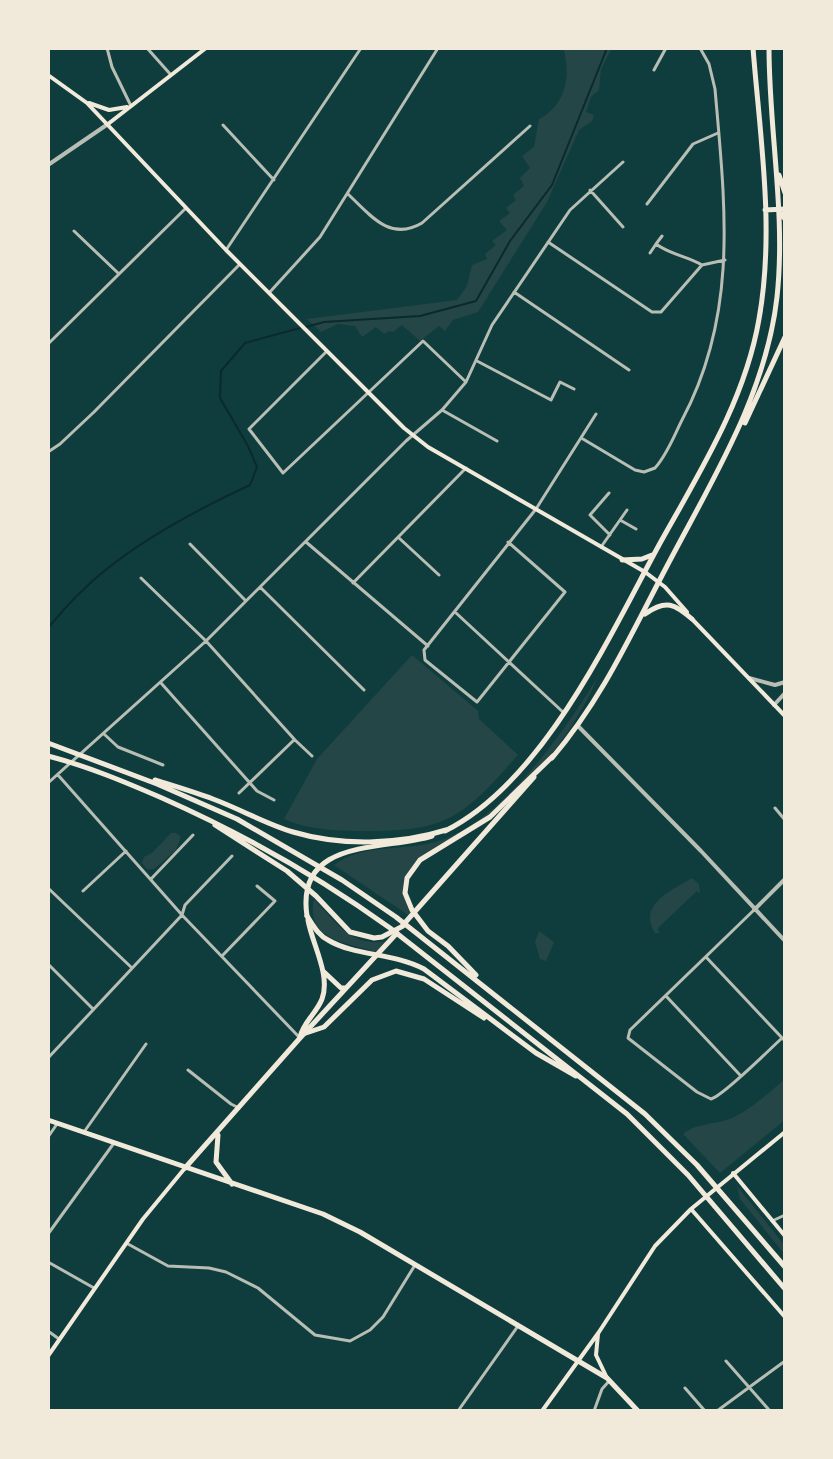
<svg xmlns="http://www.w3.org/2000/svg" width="833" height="1459" font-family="Karla,sans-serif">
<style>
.green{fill:#244646}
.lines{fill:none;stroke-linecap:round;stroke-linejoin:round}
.stream{stroke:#0a2a2b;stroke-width:2}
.minor{stroke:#b8beb3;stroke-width:3}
.tertiary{stroke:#b8beb3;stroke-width:4}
.secondary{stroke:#f1e9da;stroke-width:4}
.primary{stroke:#f1e9da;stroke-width:5}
.trunk{stroke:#f1e9da;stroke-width:5}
.motorway{stroke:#f1e9da;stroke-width:5}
</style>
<rect width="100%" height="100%" fill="#0f3d3e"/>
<path class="green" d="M563,48H612L601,69L599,90L591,97L586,112L594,115L592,121L579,130L547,202L478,312L453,320L445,331L439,326L420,341L402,325L393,332L389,331L384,334L376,327L362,337L355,326L338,324L321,332L307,319L457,300L467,286L472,265L487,259L485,254L496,245L492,241L507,230L499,221L510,213L506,208L516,200L513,195L524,186L520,178L530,168L522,156L534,147L539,119C565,106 572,75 563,48Z
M412,655L478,711L479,719L518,755C461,820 446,832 358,831C332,830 309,830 284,819L317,759Z
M599,675C577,726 536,780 493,816C470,834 435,842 416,865C404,880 407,894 412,911L408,915L334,865C361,844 403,851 435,842C500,825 565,731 599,675Z
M171,833H176L181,837L176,850L154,869H147L142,863L144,857L152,853Z
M692,878L699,884L700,894L697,891L658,928L659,933H655C637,905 672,890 692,878Z
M314,899C337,924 353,950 391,940L375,952C347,942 305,941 314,899Z
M539,931L554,942L546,961L540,959L535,942Z
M785,1079V1120L720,1173L683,1134C696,1123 715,1125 732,1118C752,1109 768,1093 785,1079Z
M737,1186L785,1246V1255L740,1199Z"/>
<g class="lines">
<path class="stream" d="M306,327L324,322L420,316L476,301L510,241L552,185L607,48
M48,628C59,615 70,602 82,591C126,547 194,511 250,485L257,467L248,446L220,398L221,371L245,343L300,328"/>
<path class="minor" d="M107,48L112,67L131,106
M147,48L171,75
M654,70L666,48
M223,125L274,180
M590,190L623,227
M348,194C370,215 390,242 422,223L530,126
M647,204L693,144L718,133
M74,231L118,273
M548,242L652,312H661L702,265L725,260
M656,244L662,236
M226,250L361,48
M650,253L656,244C671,255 687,256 702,265
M514,292L629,370
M269,293L320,237L438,48
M48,344L185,209
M326,352L249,429L283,473L423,341L466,382
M477,361L551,400L560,382L574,389
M442,410L497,441
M583,439L635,470L644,472L655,468C667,455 674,436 682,420C739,313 725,205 715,89L709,64L700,48
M48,452L60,444L94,412L239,265
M609,493L590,515L610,535
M620,520L636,529
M399,538L439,575
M306,542L428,646
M508,542L565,592L477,702L425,660L424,650L536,509L596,414
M190,544L245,600
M601,547L627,510
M141,578L206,641L295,740L312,756
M353,583L466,468
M260,587L364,690
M455,612L564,713
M161,683L257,791L274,800
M104,734L118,747L163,765
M58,775L182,915L299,1037
M48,783L206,641L406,441L442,410L466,382L492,325L570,210L623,162
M239,793L294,740
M775,808L785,820
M151,879L193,835
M48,888L132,968
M83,891L126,851
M754,910L630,1030L628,1038L697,1092L711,1099C723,1096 769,1050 782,1038
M222,956L275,901L257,886
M706,957L785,1041
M48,964L93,1009
M666,996L740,1075
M48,1058L182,915L185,905L232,856
M188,1070L231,1104L239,1108
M84,1132L146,1044
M48,1137L57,1124
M772,1221L785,1215
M48,1234L114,1143
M128,1244L168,1266L209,1268L226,1272L258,1288L315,1335L350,1341L370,1330L383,1317L415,1265
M48,1262L94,1288
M48,1331L59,1339
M726,1361L770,1411
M685,1388L705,1411
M458,1411L518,1326
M594,1411L602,1389L610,1380
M717,1411L785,1361"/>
<path class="tertiary" d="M48,165L108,124
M749,678L775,685L785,682
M774,705L785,693
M578,726L701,851L785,941
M754,910L785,879"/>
<path class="secondary" d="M48,75L87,103L226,250L404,428L428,447L645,572L665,587L687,612
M89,103L109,110L127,107
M108,124L206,48
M692,619L785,716
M733,1173L785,1236
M691,1209L785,1317
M598,1334L596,1355L607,1378
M48,1356L143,1219L185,1168
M542,1411L599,1332L655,1246L691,1209L785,1132"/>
<path class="primary" d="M323,971L341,988H346
M300,1037C304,1021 316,1014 322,999C331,975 312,944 308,920
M48,1120L323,1214L360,1232L607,1378L638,1411
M218,1135L216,1162L232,1184
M185,1168L300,1038L397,933"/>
<path class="trunk" d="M779,175L785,193
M765,210L785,209
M779,210L785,219
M745,423L785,337
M622,560L642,559L652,555
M645,614C666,599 675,604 692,619
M552,758C603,698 631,634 667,566C712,480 766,395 777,297C786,214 769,131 769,48
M445,831C543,782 609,637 659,545C699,473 745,401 759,319C775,230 760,137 753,48
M307,916C295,837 385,851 432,836
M403,925L534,777"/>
<path class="motorway" d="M48,743L157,784L237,819L342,880L396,917L645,1114L697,1165L785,1267
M48,756C87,766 125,782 162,798C243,834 318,876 390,928L627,1114L688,1175L785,1289
M155,780C174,786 194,792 213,799C240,809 266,824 293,832C340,846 399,845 446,830
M215,825L287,871L316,896L350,932L374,938L382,937L403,926
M307,916C313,925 318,935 328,940C354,956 395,953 424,969L536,1053L576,1076
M476,975L448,946L428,931L412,910L405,893L407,878L420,860L490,817L553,756
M306,1033L324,1027L372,980L396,971L424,979L484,1018"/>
</g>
<rect width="833" height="1459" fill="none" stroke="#f1e9da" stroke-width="100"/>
</svg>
